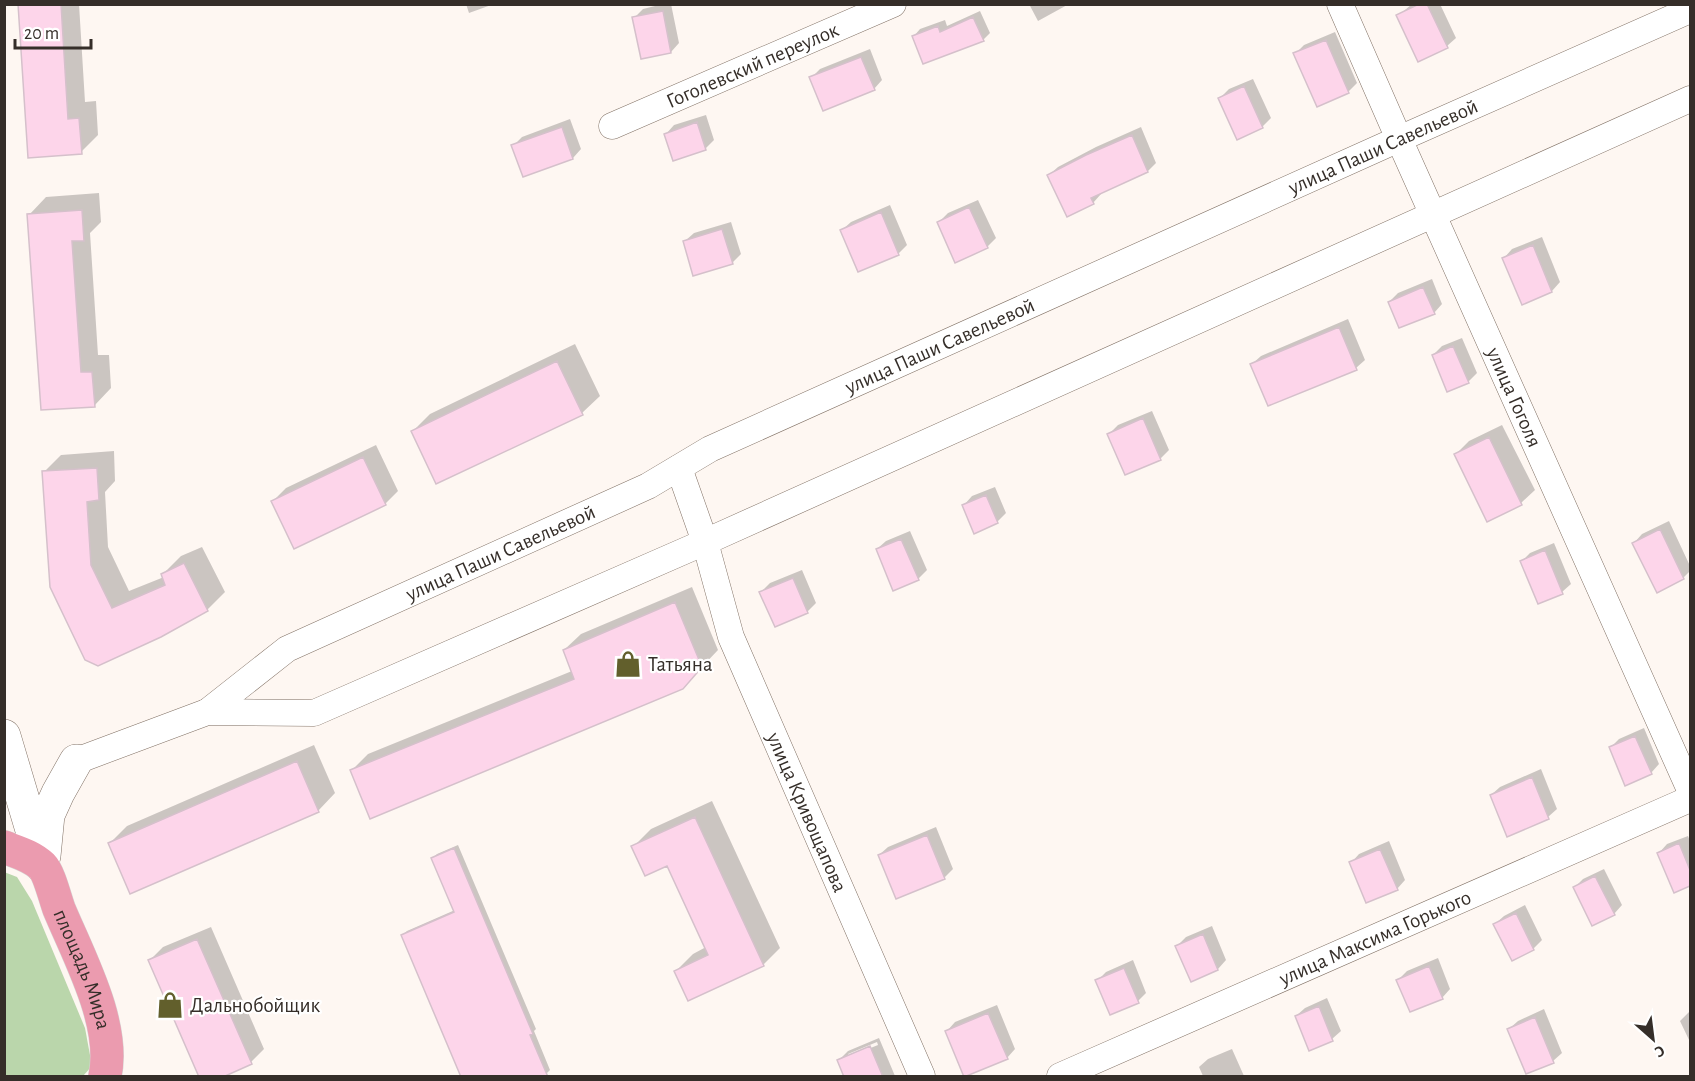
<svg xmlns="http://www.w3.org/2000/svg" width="1695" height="1081" font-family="'Alegreya Sans',sans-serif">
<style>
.green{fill:#bad6ab}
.shadow{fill:#0003;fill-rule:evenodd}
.building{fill:#fdd5ea;stroke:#d5c0cb;stroke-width:1.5}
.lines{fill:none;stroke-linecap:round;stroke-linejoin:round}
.street-casing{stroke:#817165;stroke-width:27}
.secondary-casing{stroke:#817165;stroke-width:34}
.primary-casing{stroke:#d7d5d4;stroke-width:34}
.street{stroke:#fff;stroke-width:26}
.secondary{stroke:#fff;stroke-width:33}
.primary{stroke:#eb9baf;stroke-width:33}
.labels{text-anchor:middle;stroke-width:4.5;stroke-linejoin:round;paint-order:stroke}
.street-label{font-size:21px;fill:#352e29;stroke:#fff}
.poi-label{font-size:21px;fill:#352e29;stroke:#fff;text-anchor:start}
</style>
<rect width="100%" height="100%" fill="#fef7f2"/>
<path class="green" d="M4,872L17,877L32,901L85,1028L92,1066L83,1076H5Z"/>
<path class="shadow" d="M19,4H79L85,102L96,101L98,135L81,152Z
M466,4H494L469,13Z
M663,4H671L679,43L671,52L634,18L643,9Z
M1029,4H1069L1038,21Z
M1412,4H1440L1456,38L1447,46L1398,16Z
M980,11L990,33L983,40L914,36L920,29L945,20L947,26Z
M1335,32L1357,83L1348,92L1295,54L1304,45Z
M870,49L882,80L874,89L811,78L820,69Z
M1253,79L1271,118L1262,127L1220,98L1229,89Z
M706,115L714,140L706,148L674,159L666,134L674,125Z
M570,119L581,149L573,158L513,146L522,137Z
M1141,127L1156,163L1148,171L1100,192L1101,194L1093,203L1049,175L1058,167L1096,147Z
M99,193L101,222L90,233L98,355H109L111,388L94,406L42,409L29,215L46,197Z
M978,200L996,238L987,247L939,222L948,213Z
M890,205L907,245L898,254L842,230L851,222Z
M731,222L741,254L732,263L685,241L694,233Z
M1542,237L1560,282L1552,291L1522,303L1504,258L1512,249Z
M1432,279L1442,304L1434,313L1389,302L1398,293Z
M1348,319L1365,360L1356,368L1252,364L1261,356Z
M1462,338L1477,373L1468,382L1433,355L1442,346Z
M575,344L600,396L582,413L437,482L413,431L430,414Z
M1152,411L1169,450L1160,459L1109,434L1118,425Z
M1502,425L1535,490L1521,503L1488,520L1456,454L1469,441Z
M376,445L398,491L385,504L273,501L286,488Z
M114,451L115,481L105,492L108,547L129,591L164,577L163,574L181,556L202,547L225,592L207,610L160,636L99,665L44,472L61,455Z
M995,487L1006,513L997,522L964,505L972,496Z
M1669,521L1690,566V571L1683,578L1634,543L1642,534Z
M910,531L927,570L918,579L877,549L886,541Z
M1554,543L1571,584L1562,592L1539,602L1522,561L1530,553Z
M802,570L816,603L807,612L761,592L770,583Z
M692,587L718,650L682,688L351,771L368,754L572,671L564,650L581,634Z
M1644,728L1659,764L1651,773L1610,748L1619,739Z
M314,745L335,793L318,811L109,844L127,826Z
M1541,769L1557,809L1548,817L1508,835L1491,795L1500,787Z
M712,801L780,948L763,965L676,971L693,954L706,947L668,864L633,847L651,829Z
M936,827L953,869L945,877L897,897L879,855L888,847Z
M1688,836L1690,841V884L1675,891L1659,853L1667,844Z
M1389,841L1405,880L1397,889L1351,863L1359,854Z
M458,845L536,1029L534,1031L550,1070L546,1074L403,935L407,931L455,910L433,858L437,854Z
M1604,869L1622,905L1614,914L1574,888L1583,879Z
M1525,905L1542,940L1533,949L1512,959L1495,924L1504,916Z
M1212,926L1226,960L1218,969L1191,980L1177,946L1186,937Z
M211,927L264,1049L251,1062L150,960L163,947Z
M1438,958L1450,989L1442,998L1398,980L1407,971Z
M1133,960L1146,993L1138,1001L1097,981L1106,972Z
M1327,998L1341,1031L1332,1039L1310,1049L1296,1016L1305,1008Z
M997,1005L1015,1049L1007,1058L947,1031L955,1022Z
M1544,1009L1562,1053L1553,1061L1527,1072L1509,1029L1518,1021Z
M1690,1011V1042L1680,1021Z
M879,1038L895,1076H846L839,1060L848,1051ZM877,1042L878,1045L848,1057V1054Z
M1232,1049L1244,1076H1203L1199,1067L1208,1059Z"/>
<path class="building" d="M18,4H61L68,119L79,118L82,154L28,158Z
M1419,4H1427L1448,48L1418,62L1396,15Z
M663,11L671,53L641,59L632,17Z
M973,17L984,41L923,64L912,36L938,26L940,32Z
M1326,40L1349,93L1317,107L1293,53Z
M861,57L875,90L823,111L809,77Z
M1244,86L1263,128L1237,140L1218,98Z
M697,122L706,150L673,161L664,134Z
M562,127L573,159L523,177L511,145Z
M1132,135L1148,172L1091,198L1094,204L1067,217L1047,175L1086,155Z
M969,207L988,248L955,263L937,222Z
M82,210L84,241H72L81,372H92L95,407L41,410L27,214Z
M881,212L899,255L858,272L840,230Z
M722,229L733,264L693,276L683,241Z
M1533,245L1552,292L1522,305L1502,258Z
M1423,287L1435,314L1399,328L1388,302Z
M1339,327L1357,370L1268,406L1250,364Z
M1453,346L1469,383L1447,392L1432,355Z
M557,361L583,415L436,484L411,431Z
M1143,418L1161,460L1125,475L1107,434Z
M1489,437L1522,505L1487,522L1454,454Z
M363,457L386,505L294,549L271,501Z
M97,468L99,500L87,502L91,565L112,608L165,585L161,574L184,563L208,611L161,637L98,666L85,660L50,587L42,471Z
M986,495L998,523L974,534L962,505Z
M1660,529L1684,579L1657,593L1632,543Z
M901,539L919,580L893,591L876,549Z
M1545,550L1563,594L1538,604L1520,561Z
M793,578L808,613L775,627L759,592Z
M675,602L702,667L683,689L370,819L350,770L574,679L563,650Z
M1635,736L1652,774L1625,786L1609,747Z
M297,761L319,812L130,894L108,843Z
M1532,777L1549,819L1507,837L1490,795Z
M695,817L764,966L688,1001L674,971L708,955L667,866L645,876L631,846Z
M927,835L945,879L896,899L878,855Z
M1679,843L1690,870V886L1674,893L1657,853Z
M454,848L533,1034L530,1035L548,1077H461L401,935L454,912L431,858Z
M1380,849L1398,890L1366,903L1349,862Z
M1595,876L1615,915L1592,926L1573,887Z
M1516,913L1534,950L1512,961L1493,924Z
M1203,934L1218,970L1191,982L1175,946Z
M197,939L252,1064L223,1077H199L148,960Z
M1429,966L1443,999L1410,1012L1396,980Z
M1124,968L1139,1003L1110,1015L1095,980Z
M1319,1006L1333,1041L1309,1051L1295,1016Z
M988,1013L1008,1059L964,1077L945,1031Z
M1535,1017L1554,1063L1526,1074L1507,1029Z
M870,1046L883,1077H844L837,1060Z"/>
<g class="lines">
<defs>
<g id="street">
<path id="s1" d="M1340,4L1399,139L1690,790"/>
<path id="s2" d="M612,126L893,4"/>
<path id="s3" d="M679,468L705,542L731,637L922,1076"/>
<path id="s4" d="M207,712L287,649L648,486L710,449L1399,139L1690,10"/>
<path d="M76,761L207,712L314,713L705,542L1690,99"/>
<path id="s5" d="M1060,1076L1690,799"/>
</g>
<path id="secondary" d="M4,736L43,867
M44,856L48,815L58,793L76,761"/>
<g id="primary">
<path id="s6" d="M4,847C17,852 32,856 42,866C49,873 55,898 59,909C79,957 116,1024 105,1076"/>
</g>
</defs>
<use href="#street" class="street-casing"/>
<use href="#secondary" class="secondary-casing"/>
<use href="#primary" class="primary-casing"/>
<use href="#street" class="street"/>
<use href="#secondary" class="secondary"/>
<use href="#primary" class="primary"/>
</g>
<defs>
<symbol id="shop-bare" viewBox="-9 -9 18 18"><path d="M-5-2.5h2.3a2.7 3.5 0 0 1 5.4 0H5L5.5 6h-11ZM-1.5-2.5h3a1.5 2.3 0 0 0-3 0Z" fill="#625f2c" stroke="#fff" stroke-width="2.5" paint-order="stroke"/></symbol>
</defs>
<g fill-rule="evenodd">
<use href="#shop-bare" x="609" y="645" width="38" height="38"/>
<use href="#shop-bare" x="151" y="986" width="38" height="38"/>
</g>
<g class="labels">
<g class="street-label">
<text dy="7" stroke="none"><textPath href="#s2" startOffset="153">Гоголевский переулок</textPath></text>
<text dy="7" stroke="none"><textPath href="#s4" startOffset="1308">улица Паши Савельевой</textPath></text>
<text dy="7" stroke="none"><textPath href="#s4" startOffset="822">улица Паши Савельевой</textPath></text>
<text dy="7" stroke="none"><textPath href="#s1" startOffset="430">улица Гоголя</textPath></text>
<text dy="7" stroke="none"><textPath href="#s4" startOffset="336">улица Паши Савельевой</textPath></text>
<text dy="7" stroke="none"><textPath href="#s3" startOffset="368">улица Кривощапова</textPath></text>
<text dy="7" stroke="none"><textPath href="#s5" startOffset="344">улица Максима Горького</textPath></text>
<text dy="7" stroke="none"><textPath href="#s6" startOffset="154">площадь Мира</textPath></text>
</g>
<g class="poi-label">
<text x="648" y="671">Татьяна</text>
<text x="190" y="1012">Дальнобойщик</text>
</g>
</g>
<rect width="1695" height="1081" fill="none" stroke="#352e29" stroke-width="12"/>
<g transform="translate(1653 1039) rotate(152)" stroke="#ffffff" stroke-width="4.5" paint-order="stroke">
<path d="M0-4.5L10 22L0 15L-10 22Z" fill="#352e29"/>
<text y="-9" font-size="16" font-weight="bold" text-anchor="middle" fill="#352e29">С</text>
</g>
<path d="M15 39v9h76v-9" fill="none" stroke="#352e29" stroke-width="3"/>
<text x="24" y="39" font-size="18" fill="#352e29" stroke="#ffffff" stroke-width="4.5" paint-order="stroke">20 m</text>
</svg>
